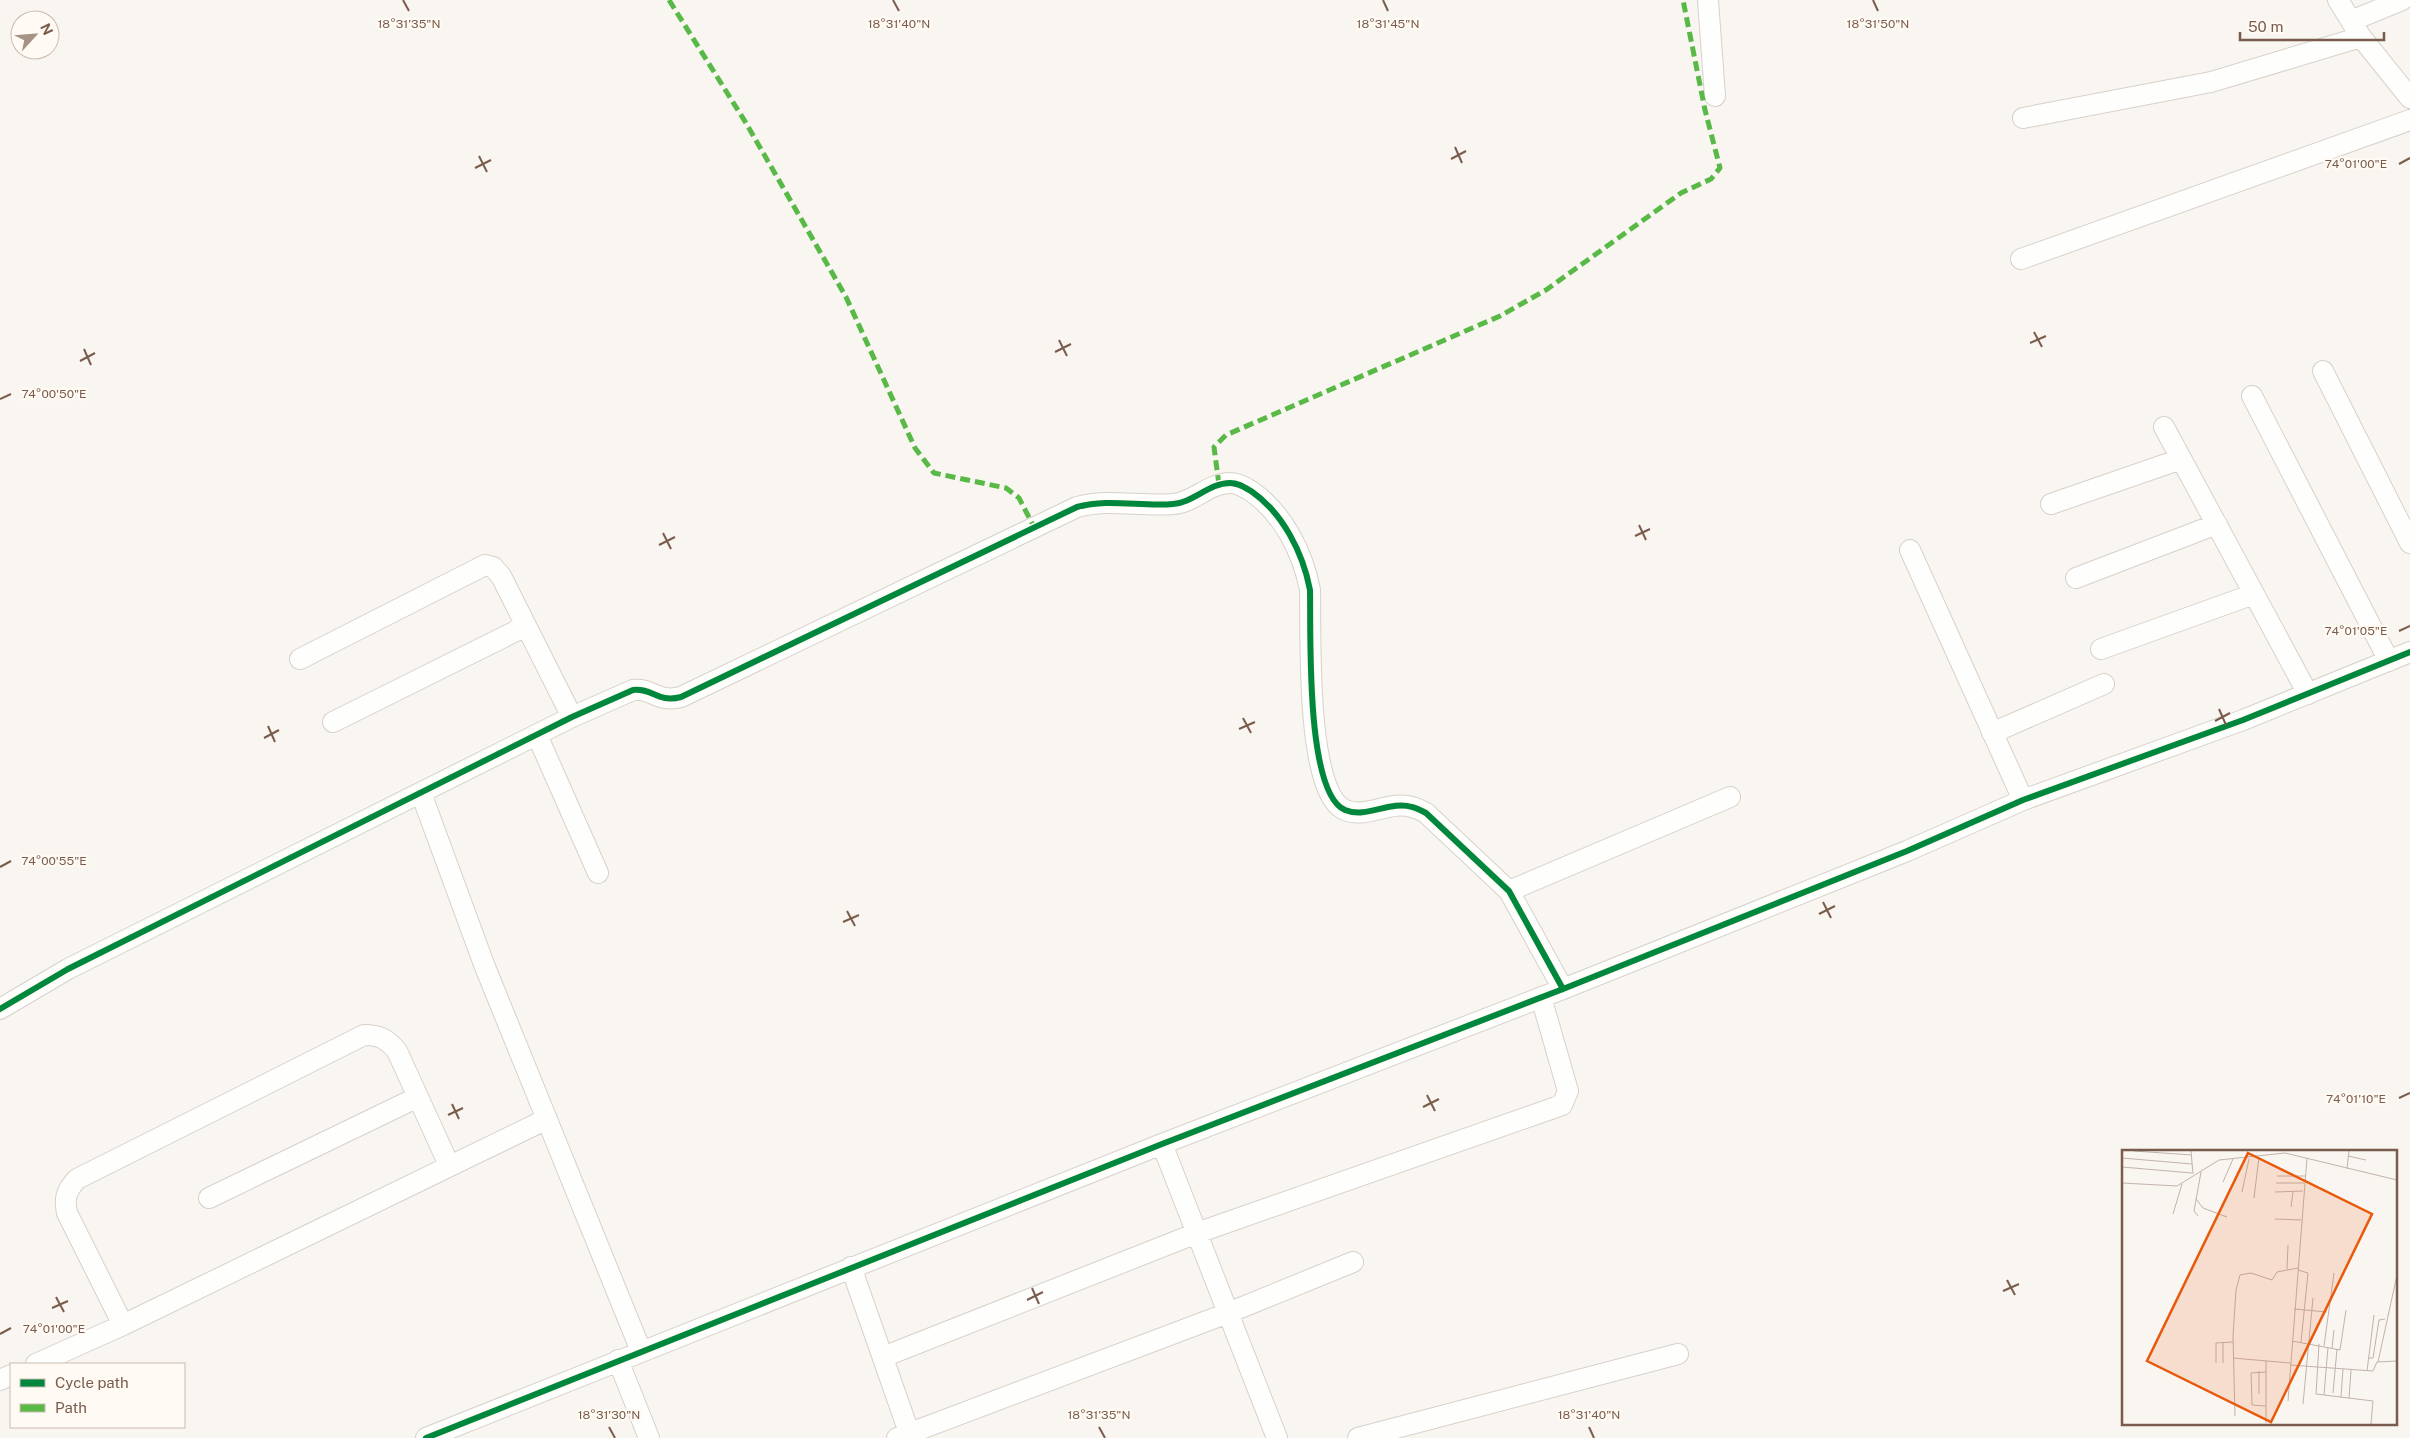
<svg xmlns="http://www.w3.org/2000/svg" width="2410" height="1438" font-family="'Public Sans',sans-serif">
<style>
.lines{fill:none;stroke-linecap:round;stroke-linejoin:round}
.minor-casing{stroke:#d7d1cb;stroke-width:22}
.minor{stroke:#fefefd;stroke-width:20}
.quiet{stroke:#58b947;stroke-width:5;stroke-dasharray:10 5;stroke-linecap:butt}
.cycleway-casing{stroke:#fffaf3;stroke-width:9}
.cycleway{stroke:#00873e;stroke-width:6}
.ticks{fill:none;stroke:#7a5c4d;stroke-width:2}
.inset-road{fill:none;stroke:#c2b3aa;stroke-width:1}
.view{fill:#e8590c;fill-opacity:0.15;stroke:#e8590c;stroke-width:2.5}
.inset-edge{fill:none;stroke:#7a5c4d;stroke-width:2.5}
.ticks-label{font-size:12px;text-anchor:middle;fill:#7a5c4d;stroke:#fffaf3;stroke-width:4.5;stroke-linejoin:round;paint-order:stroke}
</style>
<rect width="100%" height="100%" fill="#f9f5f0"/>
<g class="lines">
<defs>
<path id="minor" d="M1708,0L1715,96
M2338,0L2361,37L2410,98
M2351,21L2402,0
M2023,118L2211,82L2361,37
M2021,259L2410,120
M2323,371L2410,543
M2252,396L2389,661
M2164,427L2308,694
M2051,504L2181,459
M1910,550L2023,800
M2076,578L2217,524
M2101,649L2254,594
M300,659L485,565L493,567L501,576L572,717
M333,722L526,626
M1992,733L2104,684
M537,735L598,873
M421,793L485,967L641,1351
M1509,891L1730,797
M0,1009L68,969L572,717L633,690C653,688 657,703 681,697L1077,507C1109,498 1141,507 1173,504C1193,503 1209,483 1230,483C1238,483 1244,487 1251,491C1283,513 1303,553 1310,590C1311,631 1305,793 1345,810C1367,819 1390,800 1412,807C1417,808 1422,811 1426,813L1509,891L1563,989
M1162,1144L1277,1438
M209,1198L418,1097
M851,1267L911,1438
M123,1325L67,1213C64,1198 66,1191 77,1179L364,1035C380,1035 387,1039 397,1051L449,1165
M883,1357L1197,1233L1562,1105L1568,1091L1541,997
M618,1360L649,1438
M36,1364L123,1325L547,1119
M0,1380L11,1375
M426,1438L1162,1144L1563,989L1907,851L2023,800L2243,720L2410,652
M897,1438L1228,1313L1353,1262
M1358,1438L1678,1354"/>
</defs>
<use href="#minor" class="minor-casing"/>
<use href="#minor" class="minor"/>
<path class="quiet" d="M669,0L746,123L846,297L915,448L934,473L1006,488L1019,498L1034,527
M1219,485L1214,447L1226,435L1500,316L1546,290L1681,193L1711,179L1720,168L1705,110L1683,0"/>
<defs>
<path id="cycleway" d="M0,1009L68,969L572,717L633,690C653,688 657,703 681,697L1077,507C1109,498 1141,507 1173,504C1193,503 1209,483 1230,483C1238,483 1244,487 1251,491C1283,513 1303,553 1310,590C1311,631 1305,793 1345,810C1367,819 1390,800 1412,807C1417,808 1422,811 1426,813L1509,891L1563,989
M426,1438L1162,1144L1563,989L1907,851L2023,800L2243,720L2410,652"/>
</defs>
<use href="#cycleway" class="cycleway-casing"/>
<use href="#cycleway" class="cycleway"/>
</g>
<path class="ticks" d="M403,0L409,11M893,0L899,11M1383,0L1388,11M1873,0L1878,11M1455,147L1462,163M479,156L487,172M1451,159L1466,151M2399,164L2410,158M475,168L491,160M2034,332L2042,347M1059,340L1067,356M2030,343L2046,336M84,349L91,365M1055,352L1071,344M80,361L95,353M0,399L11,394M1639,525L1646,540M663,533L671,549M1635,536L1650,529M659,545L675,537M2399,631L2410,626M2219,709L2226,725M1243,718L1251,733M2215,721L2230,713M268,726L275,742M1239,729L1255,722M264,738L279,730M0,867L11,861M1823,902L1831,918M847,911L855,926M1819,914L1835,906M843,922L859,915M1427,1095L1435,1111M2399,1098L2410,1093M452,1104L459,1119M1423,1107L1439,1099M448,1115L463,1108M2007,1280L2015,1295M1032,1288L1039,1304M2003,1291L2019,1284M56,1297L64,1312M1027,1300L1043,1292M52,1308L68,1301M0,1334L11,1328M609,1427L615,1438M1099,1427L1105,1438M1589,1427L1594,1438"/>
<g transform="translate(2122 1150)">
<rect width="275" height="275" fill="#f9f5f0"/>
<path class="inset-road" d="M12,1L70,5M69,1L71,24M226,6L244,10M0,8L70,14M0,17L70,23M225,19L227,1M155,26H183M101,32L111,9M0,33L55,36L97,10L163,3L275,30M154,33H182M120,42L127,9M153,42L181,41M132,48L137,7M74,49L81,58L105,67M169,57L171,42M51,64L60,34M76,66L72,61L79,22M153,69L179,70M165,119L166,95M176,120L186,123L179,192M172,159L205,162M170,191L218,200L224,160M101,192V213M197,194L194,244L251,251L249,274M202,196L212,123M210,198L212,180M111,208L168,213M246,208H251L257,170L263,169M256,212L275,125M94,213V193L111,192M168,215L251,221L255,212L275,211M245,221L252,165M144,222L129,223L130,255L144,256M211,243L215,199M137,244V221M202,245L206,197M219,247L221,219M227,248L229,220M166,251L185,8M181,254L191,148M113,266L111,186L114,140L118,125L129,123L150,130L155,122L176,118M144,273V211"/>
<path class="view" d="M126,3L250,64L149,272L25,211Z"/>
<rect width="275" height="275" class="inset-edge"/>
</g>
<g class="ticks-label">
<text x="409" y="28">18°31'35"N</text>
<text x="899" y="28">18°31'40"N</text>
<text x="1388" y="28">18°31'45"N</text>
<text x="1878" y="28">18°31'50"N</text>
<text x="2356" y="168">74°01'00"E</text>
<text x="54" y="398">74°00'50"E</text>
<text x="2356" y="635">74°01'05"E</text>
<text x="54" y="865">74°00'55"E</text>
<text x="2356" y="1103">74°01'10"E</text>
<text x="54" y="1333">74°01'00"E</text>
<text x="609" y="1419">18°31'30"N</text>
<text x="1099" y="1419">18°31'35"N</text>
<text x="1589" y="1419">18°31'40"N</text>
</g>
<rect x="10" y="1363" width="175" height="65" fill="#fffaf3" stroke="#cabbb1"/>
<rect x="20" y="1379" width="25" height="8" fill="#00873e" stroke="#cabbb1"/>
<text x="55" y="1388" font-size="15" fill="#7a5c4d">Cycle path</text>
<rect x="20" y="1404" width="25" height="8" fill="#58b947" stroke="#cabbb1"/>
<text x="55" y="1413" font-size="15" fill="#7a5c4d">Path</text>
<g transform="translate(35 35) rotate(64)"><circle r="24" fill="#fffaf3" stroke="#cabbb1"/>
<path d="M0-4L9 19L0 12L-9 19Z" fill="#a69286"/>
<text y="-8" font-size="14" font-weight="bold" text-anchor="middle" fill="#7a5c4d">N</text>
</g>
<path d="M2240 32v8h144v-8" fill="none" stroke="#7a5c4d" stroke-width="2.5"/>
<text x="2248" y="32" font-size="15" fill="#7a5c4d" stroke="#fffaf3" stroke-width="4" paint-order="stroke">50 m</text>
</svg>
